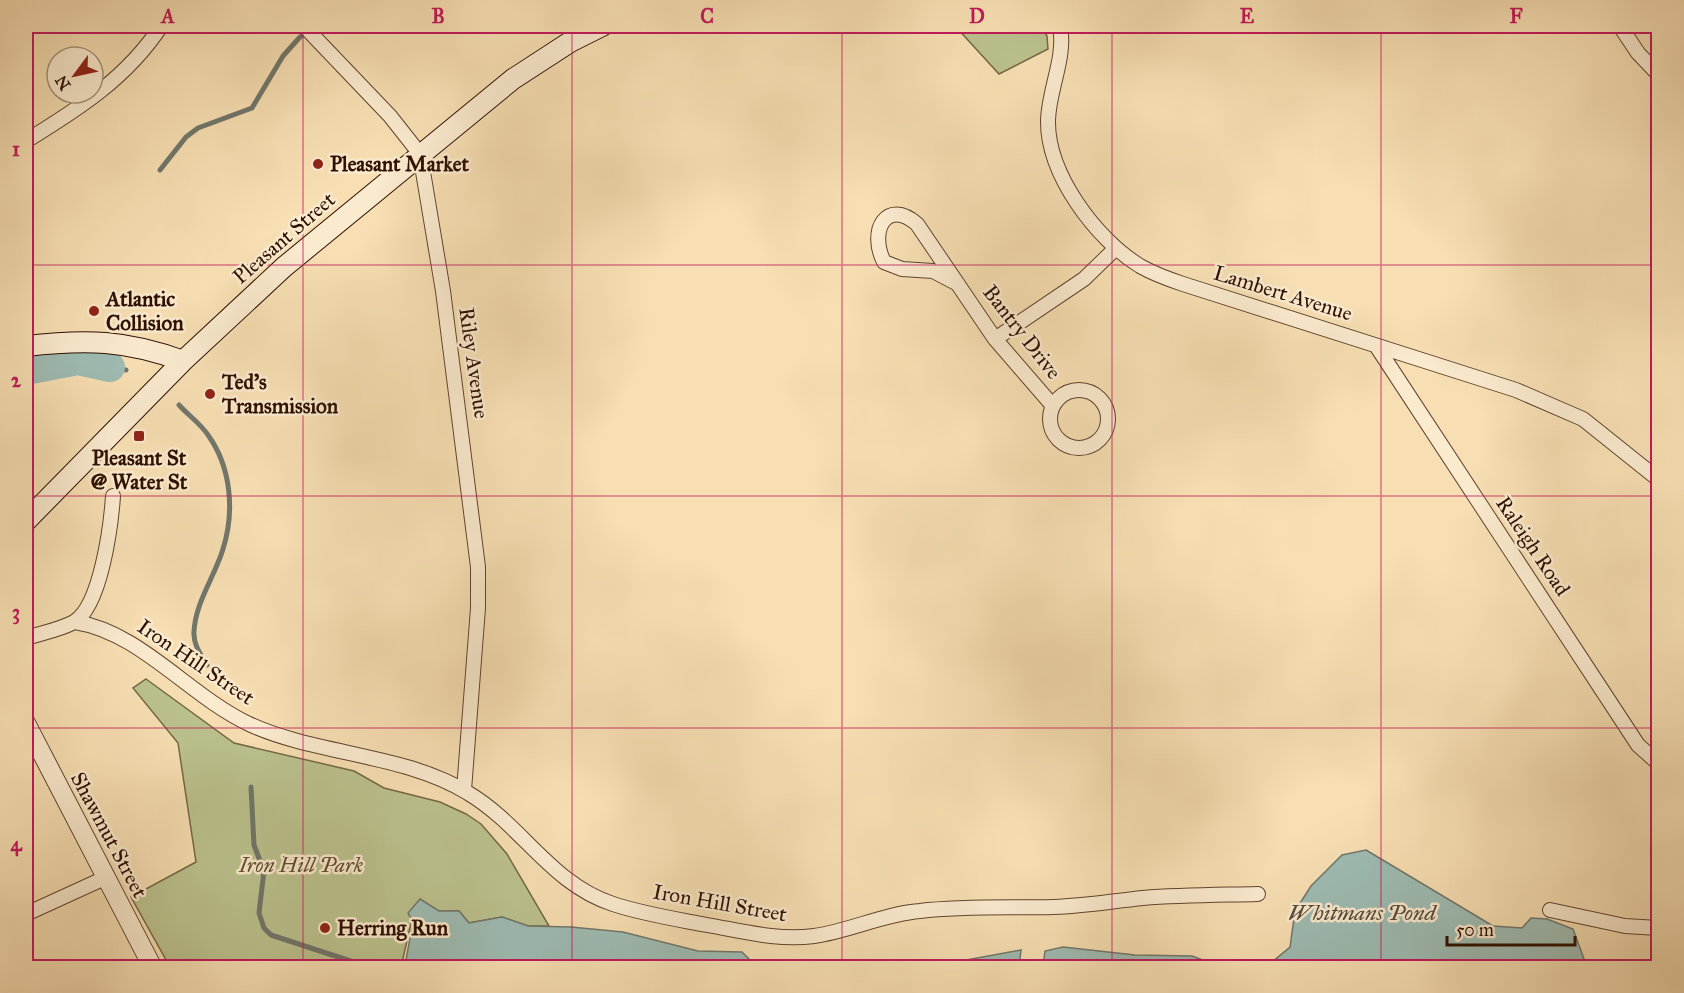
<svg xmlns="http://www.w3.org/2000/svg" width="1684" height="993" font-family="'IM FELL Great Primer',serif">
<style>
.green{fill:#bbc28e;stroke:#746847;stroke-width:1.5}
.water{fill:#9ebcb3;stroke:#71776b;stroke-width:1.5}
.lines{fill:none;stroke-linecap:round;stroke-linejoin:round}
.stream{stroke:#71776b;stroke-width:5}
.river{stroke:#9ebcb3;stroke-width:30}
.minor-casing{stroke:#60432d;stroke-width:16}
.tertiary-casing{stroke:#60432d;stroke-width:20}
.secondary-casing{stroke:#2e0f00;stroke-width:22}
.minor{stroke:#faeace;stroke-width:14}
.tertiary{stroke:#faeace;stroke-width:18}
.secondary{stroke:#faeace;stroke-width:20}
.grid{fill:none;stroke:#c2185b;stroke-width:1.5;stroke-opacity:0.55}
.poi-dot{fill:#8f2418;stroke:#faeace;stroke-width:2}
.labels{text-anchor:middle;stroke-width:5;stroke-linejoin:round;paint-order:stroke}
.poi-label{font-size:21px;font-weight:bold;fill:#2e0f00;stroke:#faeace;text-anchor:start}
.street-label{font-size:21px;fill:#2e0f00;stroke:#faeace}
.park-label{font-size:21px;font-style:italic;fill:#5f4e32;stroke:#faeace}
.water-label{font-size:22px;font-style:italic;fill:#554c3f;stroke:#faeace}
.neatline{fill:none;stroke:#c2185b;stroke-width:2}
.grid-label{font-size:20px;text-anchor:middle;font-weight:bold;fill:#c2185b}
</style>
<rect width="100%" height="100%" fill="#f7dfb3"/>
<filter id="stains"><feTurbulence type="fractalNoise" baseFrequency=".00333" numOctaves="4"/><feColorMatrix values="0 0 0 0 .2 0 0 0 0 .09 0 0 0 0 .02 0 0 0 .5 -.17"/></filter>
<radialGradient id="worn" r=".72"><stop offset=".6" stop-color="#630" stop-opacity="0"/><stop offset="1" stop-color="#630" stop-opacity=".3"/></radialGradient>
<path class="green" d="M955,26H1041L1047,36L1048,49L999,74Z
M146,679L234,743L354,771L384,788L440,802L466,814L481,824L507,854L549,926H528L502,917L469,923L459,911H439L430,908L412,919L401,967H170L131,897L196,862L178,743L133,688Z"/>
<path class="water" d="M1366,850L1493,926L1522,928L1531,918L1547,919L1573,929L1587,967H1266L1290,947L1295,911L1311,886L1342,855Z
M420,899L439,911H459L469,923L502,917L528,926L571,927L623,932L698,951L742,952L752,962L754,967H401L406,960L413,922L408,913Z
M1063,947L1135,955L1192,956L1222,967H1043L1045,951Z
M1021,950L1019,967H928Z"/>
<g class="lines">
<path class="stream" d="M160,170L186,137L198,128L252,108L283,56L300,37L316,26
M111,361L110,367L126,370
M179,405C188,415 201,424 208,435C231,467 235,511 223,549C215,576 195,603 194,632C193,644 201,655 207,665
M251,787L254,845L264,871L259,913L264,928L271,935L372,968"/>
<path class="river" d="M26,370L78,360L110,367"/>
<defs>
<path id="minor" d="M304,26L390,116L420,154L443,291L478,567V608L464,790
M1060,26C1066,58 1049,88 1048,120C1047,174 1096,239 1140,266C1154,274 1168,279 1183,284L1516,390L1583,419L1658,479
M1620,26L1638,53L1658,74
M26,141C78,109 127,78 161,26
M958,284L933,271L902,269L884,262C868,230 887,198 917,224L995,339L1053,406
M995,339L1084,279L1116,248
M1377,347L1638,745L1658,763
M1050 419a29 29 0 1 1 58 0a29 29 0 1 1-58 0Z
M75,622C140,632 188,695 249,724C316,755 406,754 468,793C522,825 551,884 613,904C643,914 676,919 707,925C742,931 778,941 814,936C850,931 883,914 920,911C964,906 1009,908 1054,907C1084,906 1113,901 1143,898C1181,895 1219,895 1258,894
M26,638C40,633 60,630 74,622C101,606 111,525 113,496
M1550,910L1625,926L1658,928
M26,914L107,877"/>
<path id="tertiary" d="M26,723L153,968"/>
<path id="secondary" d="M26,346C86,339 126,340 183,361
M26,521L183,361L284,267L513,79L570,42L602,26"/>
</defs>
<use href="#minor" class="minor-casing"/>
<use href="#tertiary" class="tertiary-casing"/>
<use href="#secondary" class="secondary-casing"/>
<use href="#minor" class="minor"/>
<use href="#tertiary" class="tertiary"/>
<use href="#secondary" class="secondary"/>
</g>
<path class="grid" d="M303,26V968M572,26V968M842,26V968M1112,26V968M1381,26V968M26,265H1658M26,496H1658M26,728H1658"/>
<g class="poi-dot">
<circle cx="318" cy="164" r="6"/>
<circle cx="94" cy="311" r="6"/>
<circle cx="210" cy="394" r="6"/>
<rect x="133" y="430" width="12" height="12" rx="3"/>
<circle cx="325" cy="928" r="6"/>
</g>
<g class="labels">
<g class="poi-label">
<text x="330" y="171">Pleasant Market</text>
<text x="106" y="306">Atlantic<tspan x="106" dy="24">Collision</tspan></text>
<text x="222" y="389">Ted's<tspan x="222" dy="24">Transmission</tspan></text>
<text x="139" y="465" text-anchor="middle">Pleasant St<tspan x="139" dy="24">@ Water St</tspan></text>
<text x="337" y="935">Herring Run</text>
</g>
<g class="street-label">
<text transform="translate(284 238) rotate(-41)" y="7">Pleasant Street</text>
<text transform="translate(1283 293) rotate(17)" y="7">Lambert Avenue</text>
<text transform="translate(1022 332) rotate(52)" y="7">Bantry Drive</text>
<text transform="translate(474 363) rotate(82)" y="7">Riley Avenue</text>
<text transform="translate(1533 546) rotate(56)" y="7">Raleigh Road</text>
<text transform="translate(196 662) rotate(34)" y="7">Iron Hill Street</text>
<text transform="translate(109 835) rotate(62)" y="7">Shawmut Street</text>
<text transform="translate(720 903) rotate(10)" y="7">Iron Hill Street</text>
</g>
<g class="park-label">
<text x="301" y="872">Iron Hill Park</text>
</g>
<g class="water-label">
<text x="1362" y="920">Whitmans Pond</text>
</g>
</g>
<rect width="1684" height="993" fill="none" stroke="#f7dfb3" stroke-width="66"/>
<g transform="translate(75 75) rotate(237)"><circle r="28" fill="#faeace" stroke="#a8927c" stroke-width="1.5"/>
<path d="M0-4.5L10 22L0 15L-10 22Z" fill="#8f2418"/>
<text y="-9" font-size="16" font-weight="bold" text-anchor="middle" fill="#2e0f00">N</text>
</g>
<path d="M1447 936v9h128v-9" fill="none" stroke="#2e0f00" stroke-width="3"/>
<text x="1456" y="936" font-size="18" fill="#2e0f00" stroke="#faeace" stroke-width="4.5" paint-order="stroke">50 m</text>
<rect x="33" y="33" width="1618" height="927" class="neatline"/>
<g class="grid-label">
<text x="168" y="23">A</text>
<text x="438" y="23">B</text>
<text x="707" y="23">C</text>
<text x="977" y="23">D</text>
<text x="1247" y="23">E</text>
<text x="1516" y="23">F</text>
<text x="16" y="156">1</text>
<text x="16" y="387">2</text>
<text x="16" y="619">3</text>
<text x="16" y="851">4</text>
</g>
<rect width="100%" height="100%" filter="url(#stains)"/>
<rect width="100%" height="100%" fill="url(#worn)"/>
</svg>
